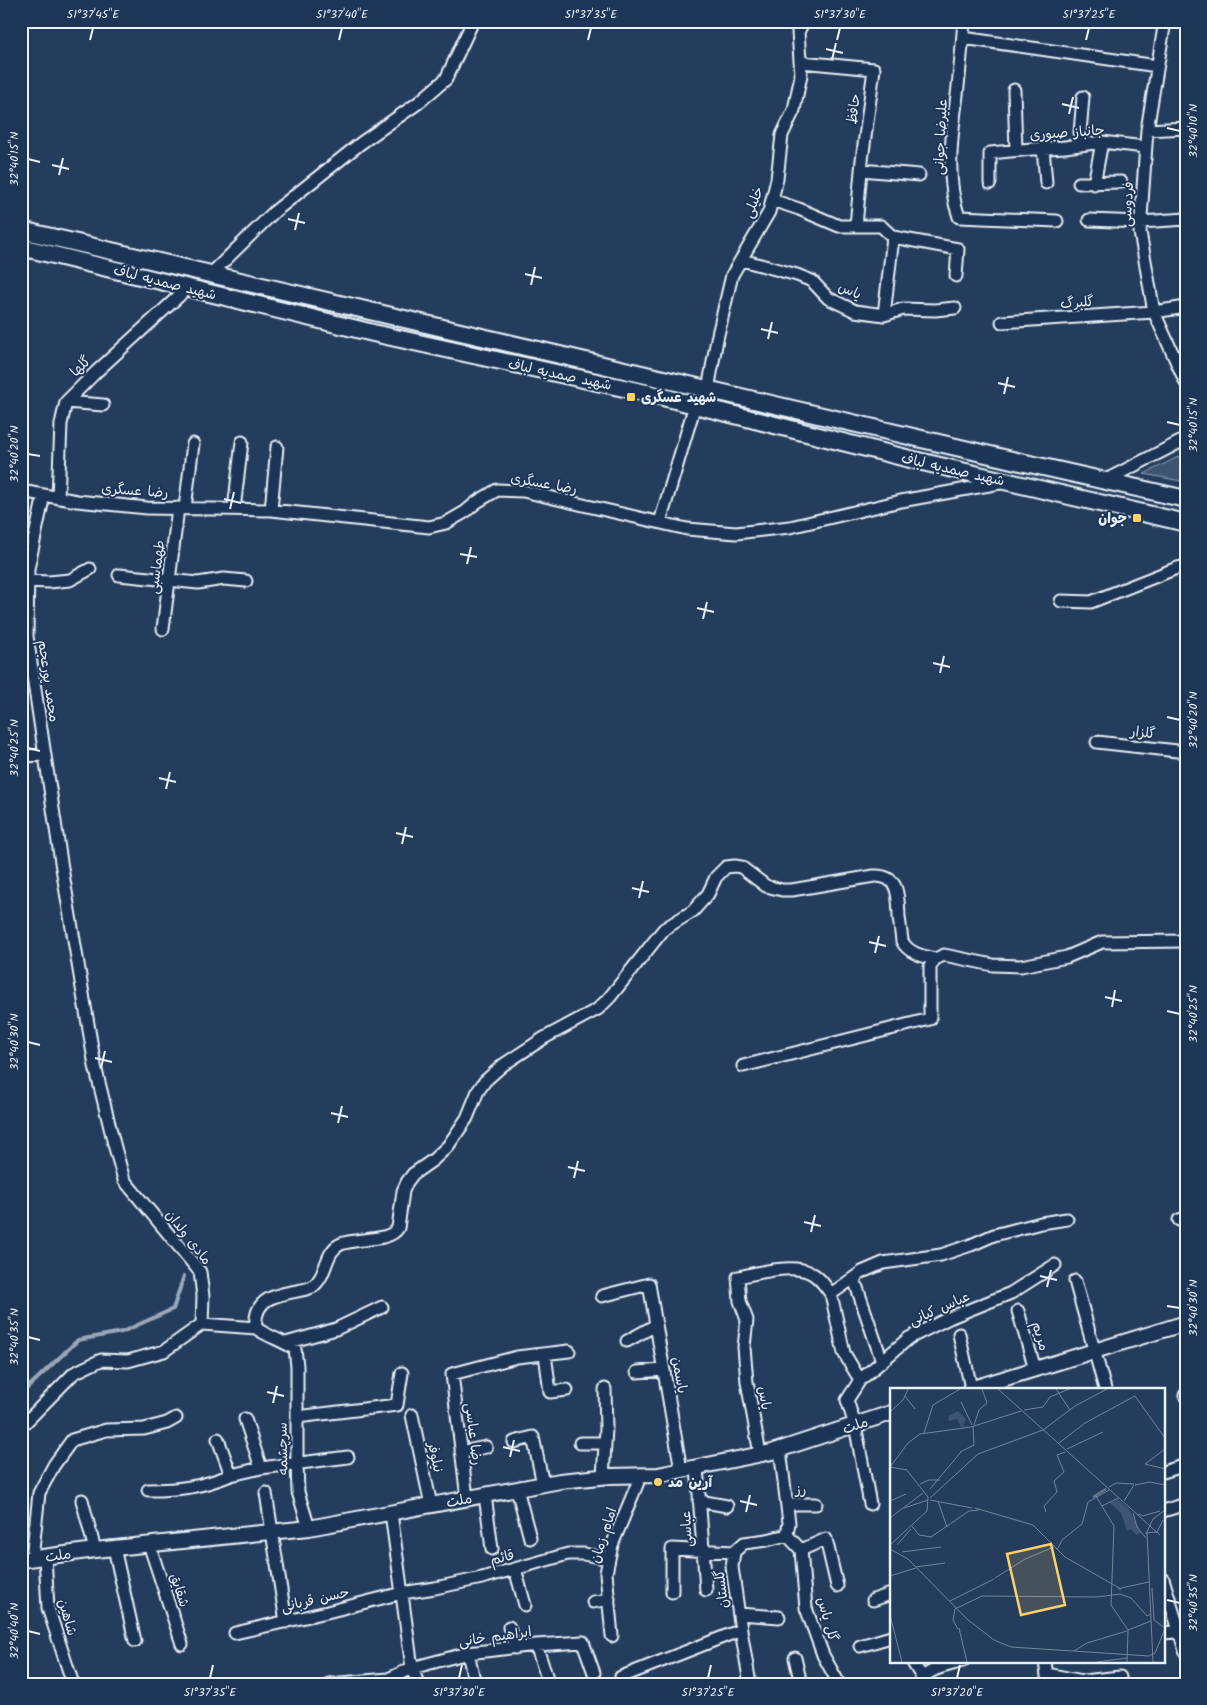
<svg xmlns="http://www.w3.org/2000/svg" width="1207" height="1705" font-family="Kalam,'Playpen Sans Arabic',sans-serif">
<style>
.green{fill:#3e5472;stroke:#93a2b5}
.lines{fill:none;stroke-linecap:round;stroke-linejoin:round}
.stream{stroke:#99a8ba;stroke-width:4}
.minor-casing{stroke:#e8f1f8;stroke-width:15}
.tertiary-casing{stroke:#e8f1f8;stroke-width:18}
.secondary-casing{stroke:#e8f1f8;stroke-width:20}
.minor{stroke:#1d3557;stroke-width:11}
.tertiary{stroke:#1d3557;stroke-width:14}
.secondary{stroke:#1d3557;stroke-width:16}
.ticks{fill:none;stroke:#e8f1f8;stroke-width:2}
.poi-dot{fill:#ffd166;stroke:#1d3557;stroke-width:2}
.labels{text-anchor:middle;stroke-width:4;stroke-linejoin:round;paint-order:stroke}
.street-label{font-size:14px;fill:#e8f1f8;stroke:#1d3557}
.poi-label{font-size:14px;font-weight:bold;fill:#e8f1f8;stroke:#1d3557;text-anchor:start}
.inset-river{fill:none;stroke:#657890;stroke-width:2.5}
.inset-road{fill:none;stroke:#73859b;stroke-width:1}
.view{fill:#ffd166;fill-opacity:0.15;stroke:#ffd166;stroke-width:2.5}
.inset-edge{fill:none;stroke:#e8f1f8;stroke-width:2.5}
.neatline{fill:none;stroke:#e8f1f8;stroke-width:2}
.ticks-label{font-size:12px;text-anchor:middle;fill:#e8f1f8}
</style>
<rect width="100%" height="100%" fill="#253d5d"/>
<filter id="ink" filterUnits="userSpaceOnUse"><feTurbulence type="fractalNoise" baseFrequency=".02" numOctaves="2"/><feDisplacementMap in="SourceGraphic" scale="10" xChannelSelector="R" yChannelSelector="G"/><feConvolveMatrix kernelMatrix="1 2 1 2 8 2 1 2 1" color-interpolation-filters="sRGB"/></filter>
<g filter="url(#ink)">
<path class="green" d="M1186,453V482L1144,474Z"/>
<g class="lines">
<path class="stream" d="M21,1394L78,1340L122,1332L173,1309L184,1276"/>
<defs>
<path id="minor" d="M964,21C962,46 960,70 957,95C952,135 945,178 959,217L1057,221
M1165,21L1147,130L1140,232L1154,312L1186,383
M963,38L1157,66
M801,62L874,69L862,160L856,226
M1014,90L1016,150
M1147,130L1186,128
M1079,145L1083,97
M1043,148L1046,183
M861,170L919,175
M990,183V153L1032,149L1065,147L1102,142L1145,147
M1079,183L1121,182
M1094,184L1102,142
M772,200L799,209L839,226H881L893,237L884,315
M1089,220L1141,222L1186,219
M893,237L958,249L956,276
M742,260L797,275L812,281L828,298L855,311L884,315L903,309L935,310L955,308
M211,274L274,212L361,143L418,103L446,79L473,21
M1002,322L1154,312L1186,307
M708,390L717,339L732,275L769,212L777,179L782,135L794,110L801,75L798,32L804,21
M66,402L103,405
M1104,481L1186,439
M21,491L77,501L147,508L271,510L429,527L446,523L465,512L477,502L497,490L523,491L687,529L736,533L790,527L901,501L1000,483
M58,498L61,424L66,402L96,372L179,296L186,287
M185,508L193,444
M234,509L242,442
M271,510L277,447
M660,522L695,405
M119,575L198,583L224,579L246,581
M27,581L49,582L70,580L90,569
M1061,601L1091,602L1177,568L1186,566
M163,629L178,508
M1097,742L1186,752
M21,756L45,755
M935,959L944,955L993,965L1021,966L1067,957L1102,942L1186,941
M743,1066L930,1019V967L935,959
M1179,1220L1186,1218
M854,1279L882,1361
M1075,1281L1105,1389
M831,1294L844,1353L860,1380
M602,1296L649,1284L681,1470
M1018,1311L1035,1369
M202,1324L256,1328
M959,1334L971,1388
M627,1341L656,1325
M286,1343L336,1329L382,1307
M545,1354L550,1392L567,1390
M637,1372L664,1370
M1185,1395H1186
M412,1415L431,1505
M297,1417L397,1405L402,1373
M245,1419L261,1468
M21,1427L74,1373L101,1360L128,1361L164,1351L202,1324L203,1296L200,1272L124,1180L114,1144L95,1066L61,862L27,636L28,569L44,495
M218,1439L231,1475L261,1468L348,1457
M514,1442L533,1437L543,1484
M580,1443H605
M461,1452L486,1447
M760,1454L747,1382L744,1347L747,1320L740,1301L738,1277C757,1273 791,1264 809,1272C819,1276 825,1286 831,1294L862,1272L883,1263L941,1255L971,1245L994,1235L1041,1223L1067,1219
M697,1467L706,1590
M1163,1472L1186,1465
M603,1477L606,1429L605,1389
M517,1489L530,1538
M148,1490C181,1490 201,1487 231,1475
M266,1493L286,1622
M485,1495L492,1549
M467,1498L452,1374L517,1357L569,1351
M82,1500L95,1550
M699,1501L727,1506
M787,1504H816
M870,1504L855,1425L847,1400L860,1380L909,1338L949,1318L1011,1293L1055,1265
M1163,1511L1186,1504
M391,1513L412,1668L418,1684
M309,1528L298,1492L297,1463V1366L295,1349C282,1340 268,1337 256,1328C253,1299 274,1295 297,1291C302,1290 308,1289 312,1287C328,1276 324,1251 341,1244C356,1238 390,1242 398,1228L403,1191L407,1182L413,1174L433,1160L448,1146L467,1118L478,1091L485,1081L503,1065L544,1038L598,1009L610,997L664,929L693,911L708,894L716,877L726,867L735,866L741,867L766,886L782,890H792L874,876C900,875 898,897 899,917C900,925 901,933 902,941C908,953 922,956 935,959
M787,1535L801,1550L806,1608L823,1655L838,1682
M149,1544L182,1644
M114,1548L135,1641
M801,1550L826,1539L837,1586
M45,1557L48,1608L73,1684
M32,1559L39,1493L54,1465L72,1440L106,1430L144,1429L167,1423L176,1418
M515,1569L525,1605
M1163,1579L1186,1653
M672,1592V1549L734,1552
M873,1600L891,1594
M593,1602L609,1599
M739,1614L779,1617
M509,1627L515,1648
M741,1630L750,1684
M235,1633L327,1612L402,1593L435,1588L482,1578L568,1554H584L609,1559
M1163,1633L1186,1631
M612,1636L606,1573L612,1545L641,1475
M536,1645L549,1684
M860,1646L891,1637
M468,1653L475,1684
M795,1658L801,1684
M912,1661L922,1677
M1045,1661L1048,1684
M1047,1674L1083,1681L1120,1677
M329,1684L388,1679L412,1668L468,1653L536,1645L583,1642L594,1673
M622,1684L621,1677L741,1630L732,1567L734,1552L744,1543L767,1540L787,1535L789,1523L780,1449
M919,1684C926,1668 948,1666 963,1661"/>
<path id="tertiary" d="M970,1389L1186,1323
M21,1560L95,1550L309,1528L560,1481L610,1476L658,1475L772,1452L891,1413"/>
<path id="secondary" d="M21,230L1012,460L1186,499
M21,247L373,333L651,394L914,460L1186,523"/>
</defs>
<use href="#minor" class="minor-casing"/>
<use href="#tertiary" class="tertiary-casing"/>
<use href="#secondary" class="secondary-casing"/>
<use href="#minor" class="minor"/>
<use href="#tertiary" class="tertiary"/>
<use href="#secondary" class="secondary"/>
</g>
</g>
<path class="ticks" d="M90,40L93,28M339,40L342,28M588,40L591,28M837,40L840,28M1086,40L1089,28M826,49L843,53M832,60L836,43M1062,104L1079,108M1069,114L1073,97M1167,128L1180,131M28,159L40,162M52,165L69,169M59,175L63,158M288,219L305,223M295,230L299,213M525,274L542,278M531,285L535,267M761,329L778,333M768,339L772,322M998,383L1015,387M1004,394L1008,377M1167,422L1180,425M28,454L40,456M224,499L241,503M230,509L234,492M460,554L477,557M467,564L471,547M697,608L714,612M703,619L707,602M933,663L950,667M940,673L944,656M1167,717L1180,720M28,748L40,751M159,778L176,782M166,789L170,772M396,833L413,837M402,844L406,827M632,888L649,892M639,898L643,881M869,942L886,946M875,953L879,936M1105,997L1122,1001M1112,1007L1115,990M1167,1011L1180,1014M28,1042L40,1045M95,1058L112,1062M101,1068L105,1051M331,1113L348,1117M338,1123L342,1106M568,1167L585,1171M574,1178L578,1161M804,1222L821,1226M811,1232L815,1215M1040,1276L1057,1280M1047,1287L1051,1270M1167,1306L1180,1308M28,1337L40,1340M267,1392L284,1396M273,1403L277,1386M503,1447L520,1451M510,1457L514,1440M740,1501L757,1505M746,1512L750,1495M1167,1600L1180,1603M28,1631L40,1634M210,1678L213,1665M459,1678L462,1665M708,1678L711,1665M957,1678L960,1665"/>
<g class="poi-dot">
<rect x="626" y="392" width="10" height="10" rx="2.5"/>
<rect x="1132" y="513" width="10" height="10" rx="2.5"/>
<circle cx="658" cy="1482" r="5"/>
</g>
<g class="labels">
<g class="street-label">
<text transform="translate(853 109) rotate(-83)" y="5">حافظ</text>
<text transform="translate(1067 132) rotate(-4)" y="5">جانباز صبوری</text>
<text transform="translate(940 137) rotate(-87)" y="5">علیرضا جوانی</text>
<text transform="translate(753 202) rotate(-69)" y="5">خلیلی</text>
<text transform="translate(1127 204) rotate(-87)" y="5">فردوسی</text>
<text transform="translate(165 282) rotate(14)" y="5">شهید صمدیه لباف</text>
<text transform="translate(850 290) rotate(23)" y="5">یاس</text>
<text transform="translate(1077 302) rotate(-4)" y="5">گلبرگ</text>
<text transform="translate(80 366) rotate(-44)" y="5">گلها</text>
<text transform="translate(560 374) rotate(12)" y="5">شهید صمدیه لباف</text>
<text transform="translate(953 469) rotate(13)" y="5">شهید صمدیه لباف</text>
<text transform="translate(544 483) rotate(10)" y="5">رضا عسگری</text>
<text transform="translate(135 490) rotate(4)" y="5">رضا عسگری</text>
<text transform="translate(156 567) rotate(-83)" y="5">طهماسبی</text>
<text transform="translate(49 681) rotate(82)" y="5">محمد پورعجم</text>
<text transform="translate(1143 732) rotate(6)" y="5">گلزار</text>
<text transform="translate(189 1237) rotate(52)" y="5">مادی ولدان</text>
<text transform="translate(939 1308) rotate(-24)" y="5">عباس کیانی</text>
<text transform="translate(1041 1336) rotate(74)" y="5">مریم</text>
<text transform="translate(680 1375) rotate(80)" y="5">یاسمن</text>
<text transform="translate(765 1398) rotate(81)" y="5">یاس</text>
<text transform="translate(855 1425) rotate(-19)" y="5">ملت</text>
<text transform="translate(474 1434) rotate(83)" y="5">رضا عباسی</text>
<text transform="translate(282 1449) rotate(-91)" y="5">سرچشمه</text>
<text transform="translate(436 1457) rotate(78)" y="5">نیلوفر</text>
<text transform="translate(801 1489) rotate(1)" y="5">رز</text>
<text transform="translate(459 1500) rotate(-11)" y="5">ملت</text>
<text transform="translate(686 1529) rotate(-93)" y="5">عباسی</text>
<text transform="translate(603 1535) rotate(-72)" y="5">امام زمان</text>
<text transform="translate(58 1555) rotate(-8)" y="5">ملت</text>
<text transform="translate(502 1557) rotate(-15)" y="5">قائم</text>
<text transform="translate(721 1589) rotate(-97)" y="5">گلستان</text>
<text transform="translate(180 1590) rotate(72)" y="5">شقایق</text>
<text transform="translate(315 1599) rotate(-13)" y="5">حسن قربانی</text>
<text transform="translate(68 1617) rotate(74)" y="5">شاهین</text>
<text transform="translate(828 1619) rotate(74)" y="5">گل یاس</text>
<text transform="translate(495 1636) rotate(-8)" y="5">ابراهیم خانی</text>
</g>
<g class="poi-label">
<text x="641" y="402">شهید عسگری</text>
<text x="1127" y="523" text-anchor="end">جوان</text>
<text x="668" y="1487">آرین مد</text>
</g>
</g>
<g transform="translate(890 1388)">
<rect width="275" height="275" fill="#253d5d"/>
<path d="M68,23L76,31L73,38H81L46,42L71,39L67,31L59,33L58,28ZM228,111L239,121L251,145L246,147L241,141L237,143L231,125L220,115Z" fill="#3e5472"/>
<path class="inset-river" d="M203,109L216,101"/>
<path class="inset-road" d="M108,1L270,147M166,1L180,22M15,8L25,21M71,14L82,37M134,22L153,19L160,9L179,1M0,24L13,12L18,1M84,37L89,22L97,15L92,1M34,45L43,17L70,1M169,55L195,35L245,8L275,50M177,61L213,44M70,64L84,57L83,38M255,76L275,61M255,76L275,81M0,79L18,55L30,46L81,39L131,23M0,79L17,82M16,81L38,109M30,96L39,92H50M245,97L260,94L275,97M219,99L226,95L244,96M40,101L71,64M206,108L224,138L221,217L238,242L237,274M40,110L88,66L153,42L185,18L217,1M40,112L82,120M0,113L16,106M48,113L57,139M234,113L244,97M212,118L228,110M14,120L38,112M85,120L143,137L175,169L231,201H228M156,124L154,118L167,104L164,93L174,84L167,67L175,64M243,125L247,139L256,150M248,126L253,128L270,123M0,130L33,105M22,138L29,147L41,149L79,123L89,122M255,145L267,144L273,132M0,157L37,123L38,109M7,157L21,141M0,161L18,171L77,231L104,252L121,259L259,268L265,265L275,241M167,162L172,152L192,136L198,114L219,102M12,164L51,159M26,179L55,175M0,188L26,180M105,190L135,171L164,159M231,200L259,194M262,200L264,232L275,240M60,213L104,191M0,227L12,274M69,240L77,274M68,241L63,232L65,221L92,208L207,209L230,206L241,210L257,228L261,226M238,242L261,233M184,263L197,255L237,243M207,274L237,270M263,274L257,144L263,131L275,122"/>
<path class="view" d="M161,156L175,217L131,227L117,166Z"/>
<rect width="275" height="275" class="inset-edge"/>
</g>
<rect width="1207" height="1705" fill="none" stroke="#1d3557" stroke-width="55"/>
<rect x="28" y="28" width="1152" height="1650" class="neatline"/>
<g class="ticks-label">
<text x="93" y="18">51°37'45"E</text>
<text x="342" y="18">51°37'40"E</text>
<text x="591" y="18">51°37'35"E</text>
<text x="840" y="18">51°37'30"E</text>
<text x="1089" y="18">51°37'25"E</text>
<text transform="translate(1193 131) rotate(-90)" y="4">32°40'10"N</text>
<text transform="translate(14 159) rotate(-90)" y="4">32°40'15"N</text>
<text transform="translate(1193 425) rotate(-90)" y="4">32°40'15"N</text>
<text transform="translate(14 454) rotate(-90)" y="4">32°40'20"N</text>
<text transform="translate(1193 720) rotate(-90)" y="4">32°40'20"N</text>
<text transform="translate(14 748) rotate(-90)" y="4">32°40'25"N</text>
<text transform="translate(1193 1014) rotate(-90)" y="4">32°40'25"N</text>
<text transform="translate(14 1042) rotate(-90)" y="4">32°40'30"N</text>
<text transform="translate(1193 1308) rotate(-90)" y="4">32°40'30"N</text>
<text transform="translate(14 1337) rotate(-90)" y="4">32°40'35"N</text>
<text transform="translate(1193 1603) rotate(-90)" y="4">32°40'35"N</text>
<text transform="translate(14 1631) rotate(-90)" y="4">32°40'40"N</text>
<text x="210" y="1696">51°37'35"E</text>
<text x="459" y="1696">51°37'30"E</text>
<text x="708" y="1696">51°37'25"E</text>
<text x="957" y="1696">51°37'20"E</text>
</g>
</svg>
